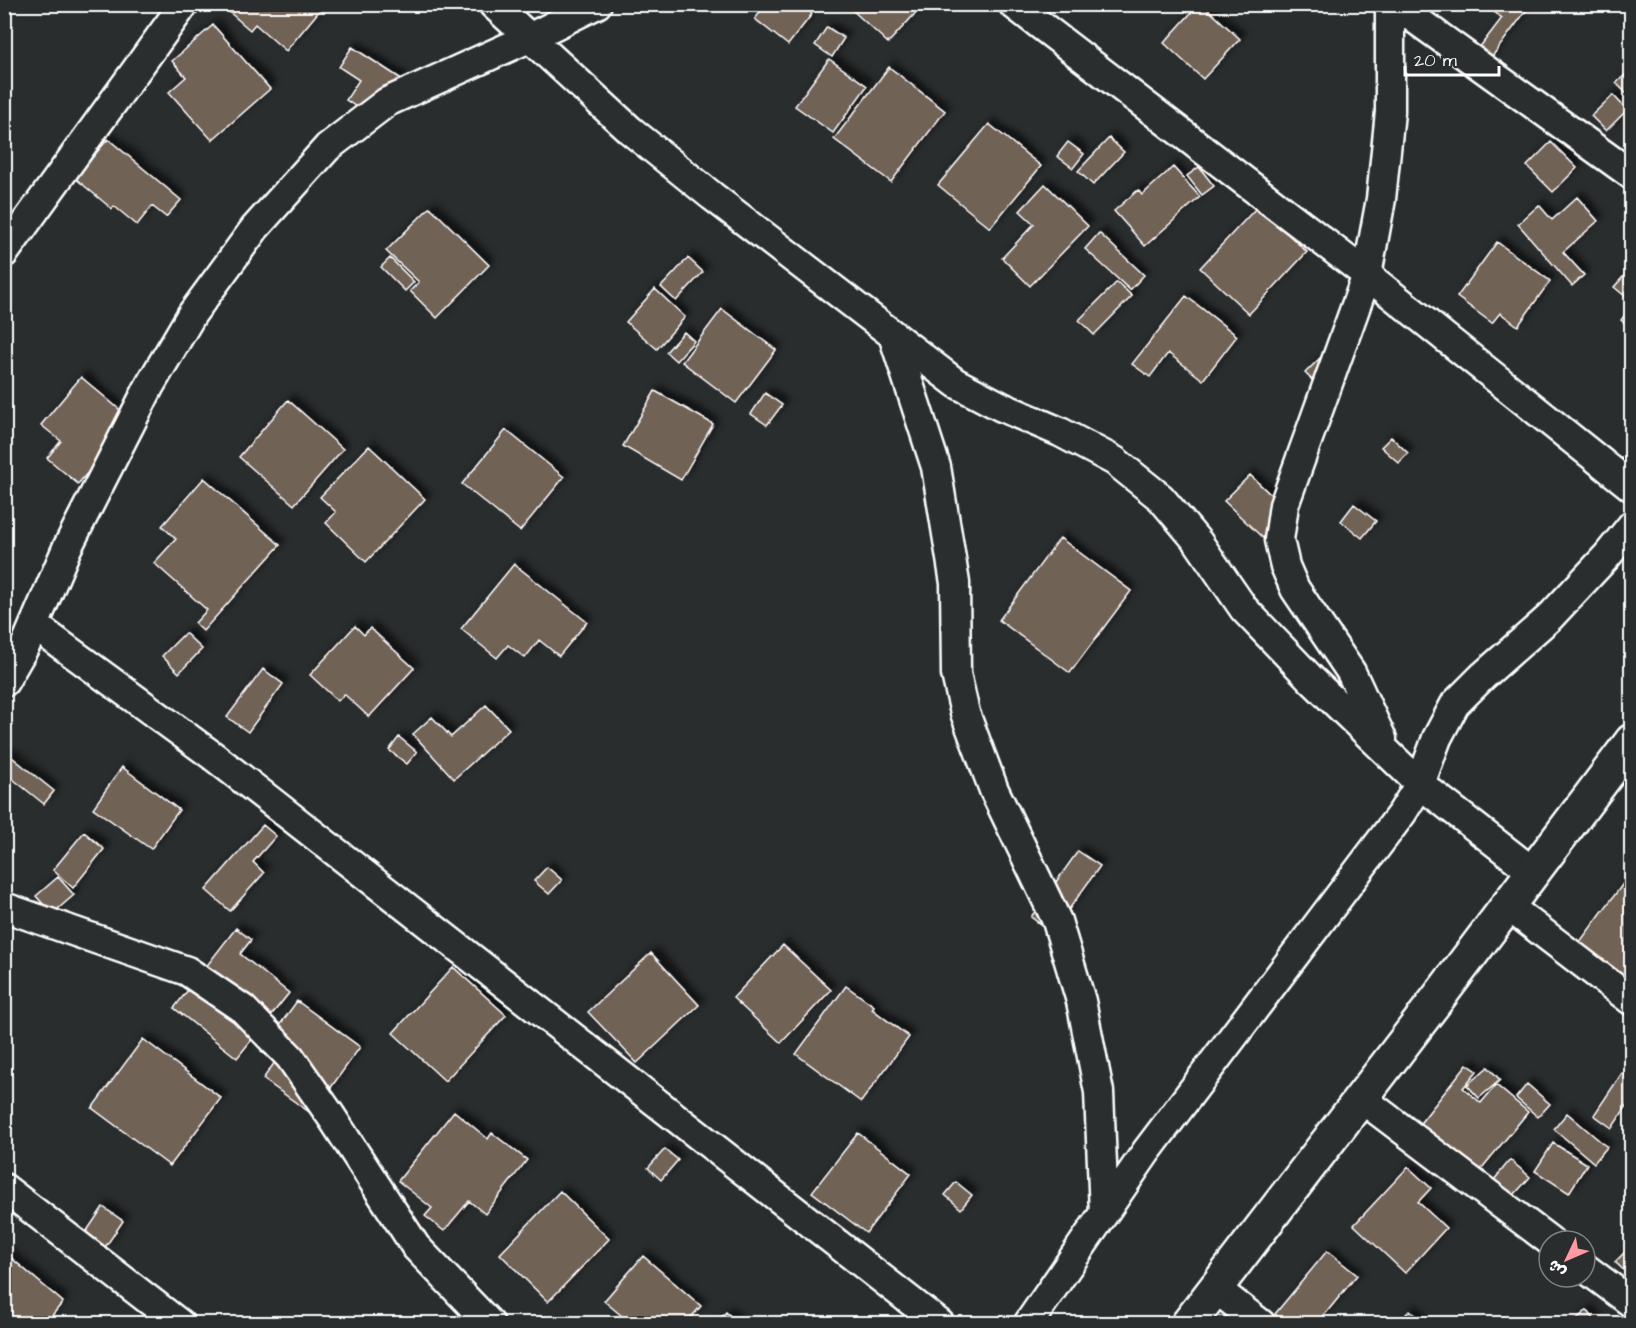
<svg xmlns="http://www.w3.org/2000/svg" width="1636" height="1328" font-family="'Architects Daughter','Playpen Sans Arabic',sans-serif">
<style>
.building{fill:#716257;stroke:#fff;stroke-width:1.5;filter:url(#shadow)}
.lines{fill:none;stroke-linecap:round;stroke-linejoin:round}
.minor-casing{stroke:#fff;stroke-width:33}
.tertiary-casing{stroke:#fff;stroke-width:38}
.minor{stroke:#2a2d2e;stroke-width:28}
.tertiary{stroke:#2a2d2e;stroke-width:33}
</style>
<defs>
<filter id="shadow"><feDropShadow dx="5.5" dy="-5.5" stdDeviation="3" flood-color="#0009"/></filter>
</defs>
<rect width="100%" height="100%" fill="#2a2d2e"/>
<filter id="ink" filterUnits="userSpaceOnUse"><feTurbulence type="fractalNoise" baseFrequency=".0167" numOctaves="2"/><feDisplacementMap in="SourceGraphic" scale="12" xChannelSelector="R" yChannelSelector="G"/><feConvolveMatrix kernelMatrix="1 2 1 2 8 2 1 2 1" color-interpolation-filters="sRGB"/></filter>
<g filter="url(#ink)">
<path class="building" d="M220,4H325L286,51L255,24L250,30Z
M766,4H800L812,14L788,45L755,19Z
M853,4H924L888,43L850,8Z
M1199,4H1202L1240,39L1203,79L1164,43Z
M1498,4H1531L1488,62L1476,52L1502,18L1493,11Z
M213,25L270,89L212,140L169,92L186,77L172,61Z
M827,27L844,38L832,57L815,45Z
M352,47L403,80L376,120L346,100L359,80L339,67Z
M829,59L867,86L833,133L795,106Z
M889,67L945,111L891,182L834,139Z
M1632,69V99L1616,83Z
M1613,95L1627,110L1606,131L1591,116Z
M989,124L1041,166L990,228L938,185Z
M1109,138L1124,152L1093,185L1078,171Z
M108,139L181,200L166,217L152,206L137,225L114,206L112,209L75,178Z
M1068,142L1084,154L1073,168L1057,156Z
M1551,142L1577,168L1553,192L1527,166Z
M1173,167L1200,197L1145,246L1114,211L1138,190L1142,195Z
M1199,167L1214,186L1202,195L1187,176Z
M1045,184L1088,226L1030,286L1002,258L1034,224L1020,211Z
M1577,197L1598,221L1563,252L1584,275L1572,286L1518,224L1539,205L1552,220Z
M1258,206L1307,252L1249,314L1200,268Z
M430,207L489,265L437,318L410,291L419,282L386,251Z
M1099,233L1144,275L1130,290L1085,249Z
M1497,242L1550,281L1518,326L1500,313L1492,323L1457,297Z
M390,258L414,282L405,291L381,267Z
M688,258L703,272L676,301L661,287Z
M1632,267V290L1626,297L1614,287Z
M1117,282L1132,296L1094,335L1079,320Z
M655,289L685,317L657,349L626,322Z
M1186,296L1237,336L1203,380L1168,353L1150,377L1132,364Z
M1630,308L1632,310V329L1621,320Z
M722,309L776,350L736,403L682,362Z
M684,332L694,341L676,361L666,352Z
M1322,356L1335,369L1318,386L1305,373Z
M81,377L132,420L78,484L47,458L61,441L41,425Z
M655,391L713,424L681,480L623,446Z
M765,393L782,405L767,425L751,414Z
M288,400L343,449L294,505L239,457Z
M506,430L564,477L520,531L462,484Z
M1391,437L1408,453L1399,463L1381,447Z
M369,446L425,499L366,562L326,523L336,512L320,497Z
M1250,475L1291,514L1266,541L1224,501Z
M204,478L280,545L203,631L195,623L207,610L154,563L176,539L162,526Z
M1354,504L1376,521L1362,538L1341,521Z
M1060,538L1131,591L1070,673L999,620Z
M514,564L587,622L559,656L539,640L525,658L508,645L497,658L461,629Z
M355,626L364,635L370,628L414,668L369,717L344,694L338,701L310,675Z
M185,633L202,649L179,673L162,656Z
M263,669L283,684L248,732L227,717Z
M486,705L509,729L454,779L413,734L432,717L451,737Z
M399,737L417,752L407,764L389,750Z
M8,754L54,791L44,804L4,772V759Z
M122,767L179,810L151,849L93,808Z
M263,825L276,836L253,862L264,873L230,911L206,890Z
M84,832L104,849L73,888L53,870Z
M1078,851L1100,866L1052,933L1031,917Z
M547,867L562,880L549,894L534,881Z
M58,877L74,895L52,914L36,896Z
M1625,881L1632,886V988L1576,947Z
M236,928L251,940L240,954L289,993L237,1058L174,1008Z
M783,945L831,990L781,1043L733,998Z
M651,953L699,1005L637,1063L588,1012Z
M453,967L506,1015L445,1081L393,1033Z
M846,986L874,1006L872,1009L909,1037L861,1102L796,1054Z
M297,1001L360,1047L312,1114L263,1079L275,1062L261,1051Z
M143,1039L221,1098L170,1166L92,1108Z
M1467,1064L1477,1071L1463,1088L1481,1103L1496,1085L1528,1112L1477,1174L1418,1126Z
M1488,1067L1500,1080L1479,1098L1467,1085Z
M1622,1073L1632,1080V1098L1612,1128L1594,1115Z
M1527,1084L1550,1104L1538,1117L1516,1098Z
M454,1111L488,1139L492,1133L527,1160L485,1214L469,1201L444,1231L425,1216L432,1208L398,1181Z
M1567,1113L1607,1147L1594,1163L1554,1129Z
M858,1133L911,1174L866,1233L812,1192Z
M1553,1143L1587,1164L1569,1193L1535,1171Z
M665,1149L678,1160L661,1180L648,1168Z
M1510,1160L1530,1177L1513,1196L1494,1180Z
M1408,1167L1431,1188L1418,1202L1446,1228L1405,1273L1354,1225Z
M956,1182L972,1195L961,1209L945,1195Z
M560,1191L609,1239L548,1302L500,1254Z
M103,1207L123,1221L104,1249L84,1235Z
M1632,1245V1278L1615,1262Z
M1327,1251L1357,1275L1317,1324H1286L1275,1314Z
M4,1252L63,1302L45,1324H4Z
M643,1256L701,1306L685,1324H615L622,1316L604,1301Z
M1410,1310L1424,1324H1397Z
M1587,1310L1598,1324H1571Z
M726,1312L739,1324H715Z"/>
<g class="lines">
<defs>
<path id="minor" d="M493,4L630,130L712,196L956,383L1002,407L1060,432L1115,461L1161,498L1198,542L1244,609L1312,680L1420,784L1533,872
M1013,4L1367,275L1632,487
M1394,4L1632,175
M4,253L184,4
M893,335L936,467L955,583L956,674L965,713L994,790L1057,921L1081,1001L1099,1092L1104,1213
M34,625L213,756L940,1324
M4,682L26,644L67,548L150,385L192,314L255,228L328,147L387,102L529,38L597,4
M1382,739L1351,672L1295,589L1285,566L1279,540L1284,505L1367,275L1381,199L1390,112V4
M1508,906L1632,1001
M4,907L187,971L243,1009L290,1057L331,1116L416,1247L490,1324
M1361,1098L1550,1241
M4,1188L180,1324
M1585,1268L1632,1303
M1215,1288L1261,1324
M1028,1324L1146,1152L1402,813L1420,784L1437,738L1455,704L1483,676L1550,617L1607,556L1632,525"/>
<path id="tertiary" d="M1188,1324L1435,1002L1632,741"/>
</defs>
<use href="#minor" class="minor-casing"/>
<use href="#tertiary" class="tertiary-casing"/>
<use href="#minor" class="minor"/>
<use href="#tertiary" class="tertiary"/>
</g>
</g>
<rect width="1636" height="1328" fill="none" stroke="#2a2d2e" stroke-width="24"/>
<rect x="12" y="12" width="1612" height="1304" fill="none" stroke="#fff" stroke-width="2" filter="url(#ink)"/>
<g transform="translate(1567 1259) rotate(226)"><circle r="28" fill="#2a2d2e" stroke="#7f8182" stroke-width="1.5"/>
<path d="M0-4.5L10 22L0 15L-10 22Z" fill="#ff9aa2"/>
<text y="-9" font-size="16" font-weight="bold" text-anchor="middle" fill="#ffffff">ش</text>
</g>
<path d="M1405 66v9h94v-9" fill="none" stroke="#ffffff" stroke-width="3"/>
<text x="1414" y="66" font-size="18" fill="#ffffff" stroke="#2a2d2e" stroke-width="4.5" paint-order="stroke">20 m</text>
</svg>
